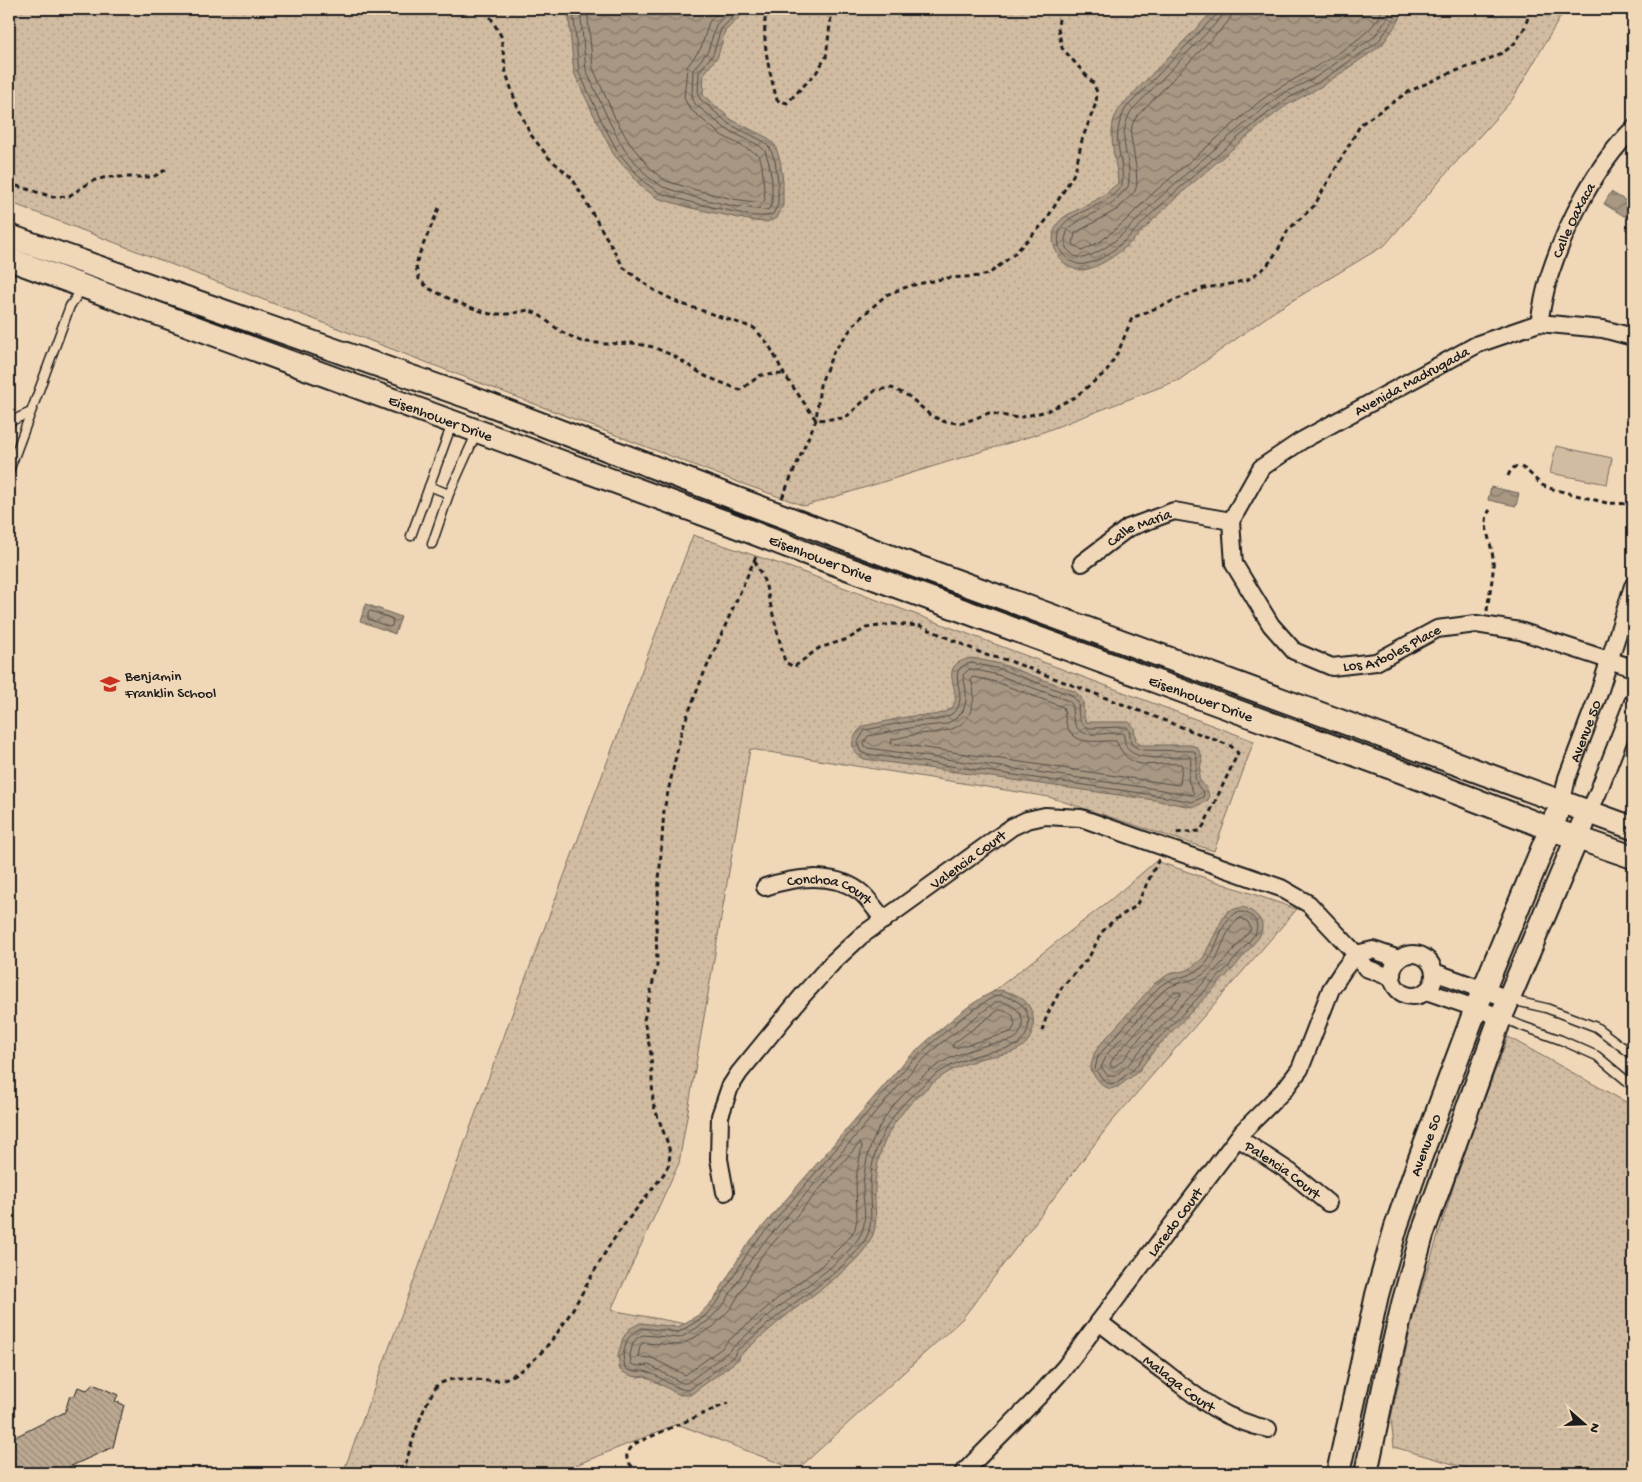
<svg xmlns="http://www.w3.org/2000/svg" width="1642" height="1482" font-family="'Gochi Hand',sans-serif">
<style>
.grass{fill:url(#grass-dots);stroke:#766c5e}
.green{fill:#d1bba1;stroke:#766c5e}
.water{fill:url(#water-waves);stroke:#6f665a}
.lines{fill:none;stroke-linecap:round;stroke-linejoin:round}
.shore{stroke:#544d45;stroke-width:1}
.building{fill:url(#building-back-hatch);stroke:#1c1c1c}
.lane-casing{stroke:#1c1c1c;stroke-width:11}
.street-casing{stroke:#1c1c1c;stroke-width:20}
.secondary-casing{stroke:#1c1c1c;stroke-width:26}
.path{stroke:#1c1c1c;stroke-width:3;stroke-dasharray:5 4;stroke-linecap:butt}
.lane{stroke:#f0d7b8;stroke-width:8}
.street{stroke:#f0d7b8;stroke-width:16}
.secondary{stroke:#f0d7b8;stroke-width:22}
.secondary-bridge-casing{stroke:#1c1c1c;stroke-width:26;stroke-linecap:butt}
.secondary-bridge{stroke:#f0d7b8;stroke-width:22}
.labels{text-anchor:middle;stroke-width:4;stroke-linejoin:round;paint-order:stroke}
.street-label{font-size:15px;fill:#1c1c1c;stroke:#f0d7b8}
.poi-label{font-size:15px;fill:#1c1c1c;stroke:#f0d7b8;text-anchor:start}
</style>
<defs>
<pattern id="grass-dots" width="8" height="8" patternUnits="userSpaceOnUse" patternTransform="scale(1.25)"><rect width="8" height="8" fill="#d1bba1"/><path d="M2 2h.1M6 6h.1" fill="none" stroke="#b3a08a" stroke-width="1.8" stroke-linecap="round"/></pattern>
<pattern id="water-waves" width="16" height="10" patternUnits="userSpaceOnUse" patternTransform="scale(1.25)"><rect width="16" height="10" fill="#a79783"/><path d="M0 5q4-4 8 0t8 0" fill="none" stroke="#877a6a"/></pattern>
<pattern id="building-back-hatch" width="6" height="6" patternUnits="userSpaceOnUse" patternTransform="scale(1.25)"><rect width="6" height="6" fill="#bca992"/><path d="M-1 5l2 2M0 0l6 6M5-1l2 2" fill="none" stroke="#988976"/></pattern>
</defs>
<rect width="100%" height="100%" fill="#f0d7b8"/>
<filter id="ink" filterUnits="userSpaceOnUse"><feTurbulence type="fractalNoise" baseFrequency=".02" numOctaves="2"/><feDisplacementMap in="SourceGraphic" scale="10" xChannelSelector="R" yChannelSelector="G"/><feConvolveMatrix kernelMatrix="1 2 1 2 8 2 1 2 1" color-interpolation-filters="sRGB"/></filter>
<g filter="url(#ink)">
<path class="grass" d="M9,9H1565L1512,100L1450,169L1385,245L1275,311L1179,380L1038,434L805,506L743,484L9,202Z
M693,535L789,567L1254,741L1214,851L1049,797L750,749L679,1163L611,1310L697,1326L774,1213L939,1034L1109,901L1156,861L1297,909L1109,1125L962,1319L797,1470L677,1424L576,1465L572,1473H343L518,998Z
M1508,1037L1633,1106V1473H1484L1394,1447L1391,1418L1414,1313L1464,1152Z"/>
<path class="green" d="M1556,446L1612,458L1607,484L1550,473Z"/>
<path class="water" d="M568,9H743L742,15L725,31L718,56L704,74L703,95L732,120L766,137L775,145L780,160L783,181V206L777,218L767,222L753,221L691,208L657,198L641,186L614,155L599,126L574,73Z
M1215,9H1401L1400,19L1382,45L1322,86L1287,105L1271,117C1235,146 1199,177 1164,209C1147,225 1131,245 1111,258C1103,263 1092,269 1083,270C1060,271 1045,241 1058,223C1066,213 1077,211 1087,205C1099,199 1108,192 1118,183C1117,162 1108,139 1114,119C1116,114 1119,109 1122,105Z
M1611,192L1633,205V211L1629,219L1604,204Z
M1491,487L1519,493L1516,506L1488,500Z
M366,604L401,617L395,634L360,621Z
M972,658L1001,664L1074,691C1089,701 1080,708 1086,722H1129L1134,727L1136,741L1141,745H1191L1197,747L1202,756L1199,779C1204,787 1211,790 1208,800L1197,806L1192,807L1154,800L864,759C848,751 850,738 863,726C879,723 895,719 912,716C923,715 940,717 950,709C968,695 931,665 972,658Z
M1243,907C1256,912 1268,922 1259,937L1233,969L1155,1049L1138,1072L1119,1086L1111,1089L1103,1086L1090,1070L1094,1054L1099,1046L1155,983L1169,974L1188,970L1203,958L1224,916L1228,911Z
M1000,990C1009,992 1017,994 1024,1000C1037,1012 1037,1036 1022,1047C1011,1055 995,1055 983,1058C950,1068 937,1078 913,1101C886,1128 874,1159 875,1196C875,1210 878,1224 872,1237C860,1264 815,1293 792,1311C774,1325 757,1341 740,1355L739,1359L690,1395H680L645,1376C635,1378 629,1376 620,1370L618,1355L623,1338L629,1329L640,1323L678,1327L700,1314L715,1298L746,1246L906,1060C925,1043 976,994 1000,990Z"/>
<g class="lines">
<path class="shore" d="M573,9L579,72L603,124L618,152L644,182L660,193L693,203L754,216H766L773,214L778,204V181L775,161L770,148L763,141L729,124L700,99L698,94L699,72L713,54L721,29L737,13L738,9
M580,9L586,70L609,121L624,149L648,177L663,187L694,197L732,206L765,210L769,209L772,203V182L769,163L765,151L760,146L726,129L695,104L692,97L693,70L708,51L716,25L731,9
M587,9L593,68L615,118L630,144L653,171L666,181L696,190L733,199L762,203L765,200L762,165L759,155L721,135L690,109L684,98L687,67L701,48L709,22L721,9
M1218,9L1217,14L1126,108C1108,140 1125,153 1122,185C1119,189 1114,195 1109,198C1098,207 1067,215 1061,228C1058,234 1057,247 1062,253C1067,260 1077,266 1085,264C1114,259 1140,223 1162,204C1196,173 1232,142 1268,113L1285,100L1319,82L1378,42L1395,18L1396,9
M1224,9L1221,18L1131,111C1114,142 1134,158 1128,187L1113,203L1079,221L1068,229L1065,239L1066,248L1074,256L1083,258C1114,249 1134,221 1157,200C1192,168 1228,137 1264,108L1281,95L1316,77L1374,37L1389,16L1390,9
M1232,9L1231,17L1227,23L1137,116L1132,125L1131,136L1136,167L1137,184L1135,191L1118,209L1075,233L1073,244L1082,251L1101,241L1123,223L1151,195L1259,102C1266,97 1272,92 1279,88C1302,74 1379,36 1382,9
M371,611L393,619L392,626L389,627L368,619V613Z
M972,663L1000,669L1071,695L1078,702C1079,712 1076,724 1089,728L1127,727L1129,730L1131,743L1138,749L1144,750L1194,751C1204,767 1185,775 1204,793L1203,797L1192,802L1155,795L866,754L861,752L857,743L865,730C882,727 898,723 915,721C927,720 943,721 953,713C973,697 940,668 972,663Z
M972,669L998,675L1069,701L1072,704C1072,745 1093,732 1123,733C1125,738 1124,743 1127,748C1138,763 1173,756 1190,757L1191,762L1188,780L1194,794L1191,795L1156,789L868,748L865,746L864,743L868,736L915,727L946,724L955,719L963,711L966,701V690L963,675L968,670Z
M973,677L996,682L1063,707C1066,712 1064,720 1067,726C1075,747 1098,740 1116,741C1131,774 1150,762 1181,764L1182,766L1180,784L1178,785L891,743L892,739C901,738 910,735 919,734C940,732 967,732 972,706C975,697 974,689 971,680Z
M1238,912C1251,911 1261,922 1255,934L1229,966L1151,1046L1134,1069L1117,1082L1111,1084L1105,1082L1095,1069L1098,1056L1159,987C1175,974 1193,980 1207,962C1219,947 1219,920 1238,912Z
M1241,918L1248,922L1251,929L1224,961L1147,1042L1129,1064L1115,1076H1108L1101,1067L1108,1053L1163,991C1180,978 1199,985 1213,964C1221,952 1228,922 1241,918Z
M1174,992H1180L1181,995L1141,1036L1124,1059L1114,1067H1111L1110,1064L1114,1057L1158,1007Z
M1000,995C1008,997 1015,999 1021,1004C1032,1014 1031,1035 1018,1044C1008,1050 995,1050 985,1053C950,1063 934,1073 908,1099C882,1126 869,1157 870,1195C870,1208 873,1223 867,1236C854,1262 812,1290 789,1307C770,1321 754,1337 736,1351L734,1356L689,1390C674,1390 662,1377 648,1372C639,1368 637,1376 625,1368L623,1355L627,1340L633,1333L642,1328L679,1332L704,1317L719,1300L750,1249L909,1064C926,1048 980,999 1000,995Z
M996,1002C1003,1001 1008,1003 1014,1007C1024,1014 1025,1028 1017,1037C1010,1043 1000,1042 991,1044C979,1047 967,1051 955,1056C935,1064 919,1079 904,1094C877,1121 863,1155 863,1193C864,1206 867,1222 861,1234C847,1259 807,1285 785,1302C767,1316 750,1332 733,1347L728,1352L687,1383H682L649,1365L636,1366L631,1364L630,1355L633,1343L637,1338L643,1335L680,1338L708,1321L724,1304L755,1253L914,1068L941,1043Z
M999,1010H1005L1013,1016L1015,1025L1011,1032L955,1048L952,1047L953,1044Z
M860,1143L862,1146L856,1178L857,1219L855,1229L849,1238L819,1268L778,1298L728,1341L722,1348L685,1375L652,1358L638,1357L640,1346L643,1343L681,1345L713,1327L731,1308L761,1257Z"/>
</g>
<path class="building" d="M93,1384L118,1395L115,1401L124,1405L113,1447L56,1473H9V1440L65,1412L70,1395L74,1397L78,1387L87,1390Z"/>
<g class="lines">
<defs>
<path id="lane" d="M31,412L70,306L82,289
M9,422L31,412L9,471
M429,486L449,494
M411,536L452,424
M432,544L449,494L477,432
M1511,1000L1546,1008L1596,1027L1633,1055
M1503,1018L1522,1026L1561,1040L1597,1056L1633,1086"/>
<g id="street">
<path id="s1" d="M1539,323C1542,306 1545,288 1551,271C1567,223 1596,165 1633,129"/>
<path id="s2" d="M1231,521L1234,564L1271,625L1294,651L1332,667L1376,662L1437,629L1476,624L1520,631L1633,668"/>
<path id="s3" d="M1231,521L1261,468L1301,441L1478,344L1539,323L1603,329L1633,337"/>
<path id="s4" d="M1082,563L1128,528L1174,511L1231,521"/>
<path id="s5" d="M1562,801L1567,778L1598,696L1633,586"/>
<path d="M1589,811L1597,795L1633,702"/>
<path id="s6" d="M765,887C794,877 832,872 859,891C868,897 876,911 884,920"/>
<path d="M1356,954L1373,950L1399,959"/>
<circle cx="1413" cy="975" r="21"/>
<path d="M1434,972L1509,999"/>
<path d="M1426,991L1501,1017"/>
<path id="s7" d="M1238,1138L1290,1172L1328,1203"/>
<path id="s8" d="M725,1192L719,1159L720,1116L730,1087L739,1073L803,995L833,962L861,936L1012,827L1027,820L1045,816L1081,818L1281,888L1309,904L1356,954L1366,968L1392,978"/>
<path id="s9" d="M1099,1322C1121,1339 1143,1356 1166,1373C1200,1400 1225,1420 1268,1429"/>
<path id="s10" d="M963,1473L1039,1396L1065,1367L1242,1132L1285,1089L1300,1069L1331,989L1344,969L1356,954"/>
</g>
<g id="secondary">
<path d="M9,236L483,402L732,497"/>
<path id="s11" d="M9,259L725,522"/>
<path d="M812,527L910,564L1633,828"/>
<path id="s12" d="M803,552L1400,771L1551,829L1633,857"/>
<path id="s13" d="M1338,1473L1377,1295L1396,1227L1419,1161L1476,1008L1556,816"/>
<path d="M1366,1473L1387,1373L1403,1304L1422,1235L1498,1024L1583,824"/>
</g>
</defs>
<use href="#lane" class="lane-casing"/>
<use href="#street" class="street-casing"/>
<use href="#secondary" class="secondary-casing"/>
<path class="path" d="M486,9L501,36L506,73L516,103L531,135L549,158L572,178L624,268L652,289L679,303L754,328L769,345L784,374L816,420L845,418L876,390L892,388L910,397L930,415L945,422L963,423L989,413L1018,418L1047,411L1075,397L1107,371L1119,350L1132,318L1204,288L1226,285L1247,280L1266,267L1278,250L1288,230L1314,206L1361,124L1408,92L1447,74L1480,63L1504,52L1514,44L1524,29L1531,9
M766,9C762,44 768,66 777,100L787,103L816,73L826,57L832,9
M9,181L17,186L53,197L69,196L92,181L107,177H153L167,169
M439,208L418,257L416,267L419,279L428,288L458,303L490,314H510L528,310L538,314L560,331L580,341L606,344L632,343L653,347L674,356L705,376L740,390L761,375L784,374
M1508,476C1517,452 1534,480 1542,485C1544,486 1547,487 1549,488L1607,503L1633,504
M782,498L816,420L820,385L834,351L857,321L886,295L909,286L946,278L981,276L990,273L1013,255L1045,222L1075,172L1082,140L1096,103L1097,92L1093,83L1062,48L1058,28L1060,9
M755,561L765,583L785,662L794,667L819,648L848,639L866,628L892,624L921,626L986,655L1007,660L1231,746L1238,753L1204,825L1200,831L1173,833
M1487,611C1489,591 1496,572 1492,552C1490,539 1481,521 1490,510
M1042,1031L1047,1015L1062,987L1089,957L1102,932L1113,921L1136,906L1159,859
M403,1473C412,1443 420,1410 438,1384C444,1382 450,1379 456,1379C476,1378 494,1386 513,1375C559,1349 582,1288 610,1245C626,1220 647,1197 665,1172L669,1164L670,1153L668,1144L653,1104L651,1054L644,1020L657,965L656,924L664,810L682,729L702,678L757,554
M639,1473C626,1461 621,1456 636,1443L728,1403"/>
<use href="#lane" class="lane"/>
<use href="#street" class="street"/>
<use href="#secondary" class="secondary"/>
<defs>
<path id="secondary-bridge" d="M732,497L812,527
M725,522L803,552"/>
</defs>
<use href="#secondary-bridge" class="secondary-bridge-casing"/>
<use href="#secondary-bridge" class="secondary-bridge"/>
</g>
</g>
<defs>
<symbol id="school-bare" viewBox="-9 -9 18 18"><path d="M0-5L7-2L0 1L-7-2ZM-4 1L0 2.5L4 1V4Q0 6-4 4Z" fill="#c8321e" stroke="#f0d7b8" stroke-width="2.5" paint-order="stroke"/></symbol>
</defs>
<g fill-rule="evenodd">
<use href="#school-bare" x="96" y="670" width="28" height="28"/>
</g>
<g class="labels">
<g class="street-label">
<text dy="5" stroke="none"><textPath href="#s1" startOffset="109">Calle Oaxaca</textPath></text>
<text dy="5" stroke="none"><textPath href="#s3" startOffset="235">Avenida Madrugada</textPath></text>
<text dy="5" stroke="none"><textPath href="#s11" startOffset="460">Eisenhower Drive</textPath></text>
<text dy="5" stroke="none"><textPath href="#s4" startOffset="68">Calle Maria</textPath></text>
<text transform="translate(821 558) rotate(21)" y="5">Eisenhower Drive</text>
<text dy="5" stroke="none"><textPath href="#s2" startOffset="254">Los Arboles Place</textPath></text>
<text dy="5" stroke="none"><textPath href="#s12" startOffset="424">Eisenhower Drive</textPath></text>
<text dy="5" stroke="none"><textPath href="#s5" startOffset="74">Avenue 50</textPath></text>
<text dy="5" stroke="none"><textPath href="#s8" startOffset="439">Valencia Court</textPath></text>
<text dy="5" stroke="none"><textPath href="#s6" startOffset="68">Conchoa Court</textPath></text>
<text dy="5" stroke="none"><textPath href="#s13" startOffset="340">Avenue 50</textPath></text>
<text dy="5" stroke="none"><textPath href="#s7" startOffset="55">Palencia Court</textPath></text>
<text dy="5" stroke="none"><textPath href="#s10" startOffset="329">Laredo Court</textPath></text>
<text dy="5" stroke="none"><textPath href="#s9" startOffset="101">Malaga Court</textPath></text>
</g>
<g class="poi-label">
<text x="125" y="680">Benjamin<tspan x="125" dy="17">Franklin School</tspan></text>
</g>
</g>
<rect width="1642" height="1482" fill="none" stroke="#f0d7b8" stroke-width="30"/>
<rect x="15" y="15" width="1612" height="1452" fill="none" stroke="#1c1c1c" stroke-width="2" filter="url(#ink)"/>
<g transform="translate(1584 1424) rotate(110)" stroke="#f0d7b8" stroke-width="4" paint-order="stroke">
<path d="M0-4L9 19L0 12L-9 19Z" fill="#1c1c1c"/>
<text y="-8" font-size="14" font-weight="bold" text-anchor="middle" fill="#1c1c1c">N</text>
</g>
</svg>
